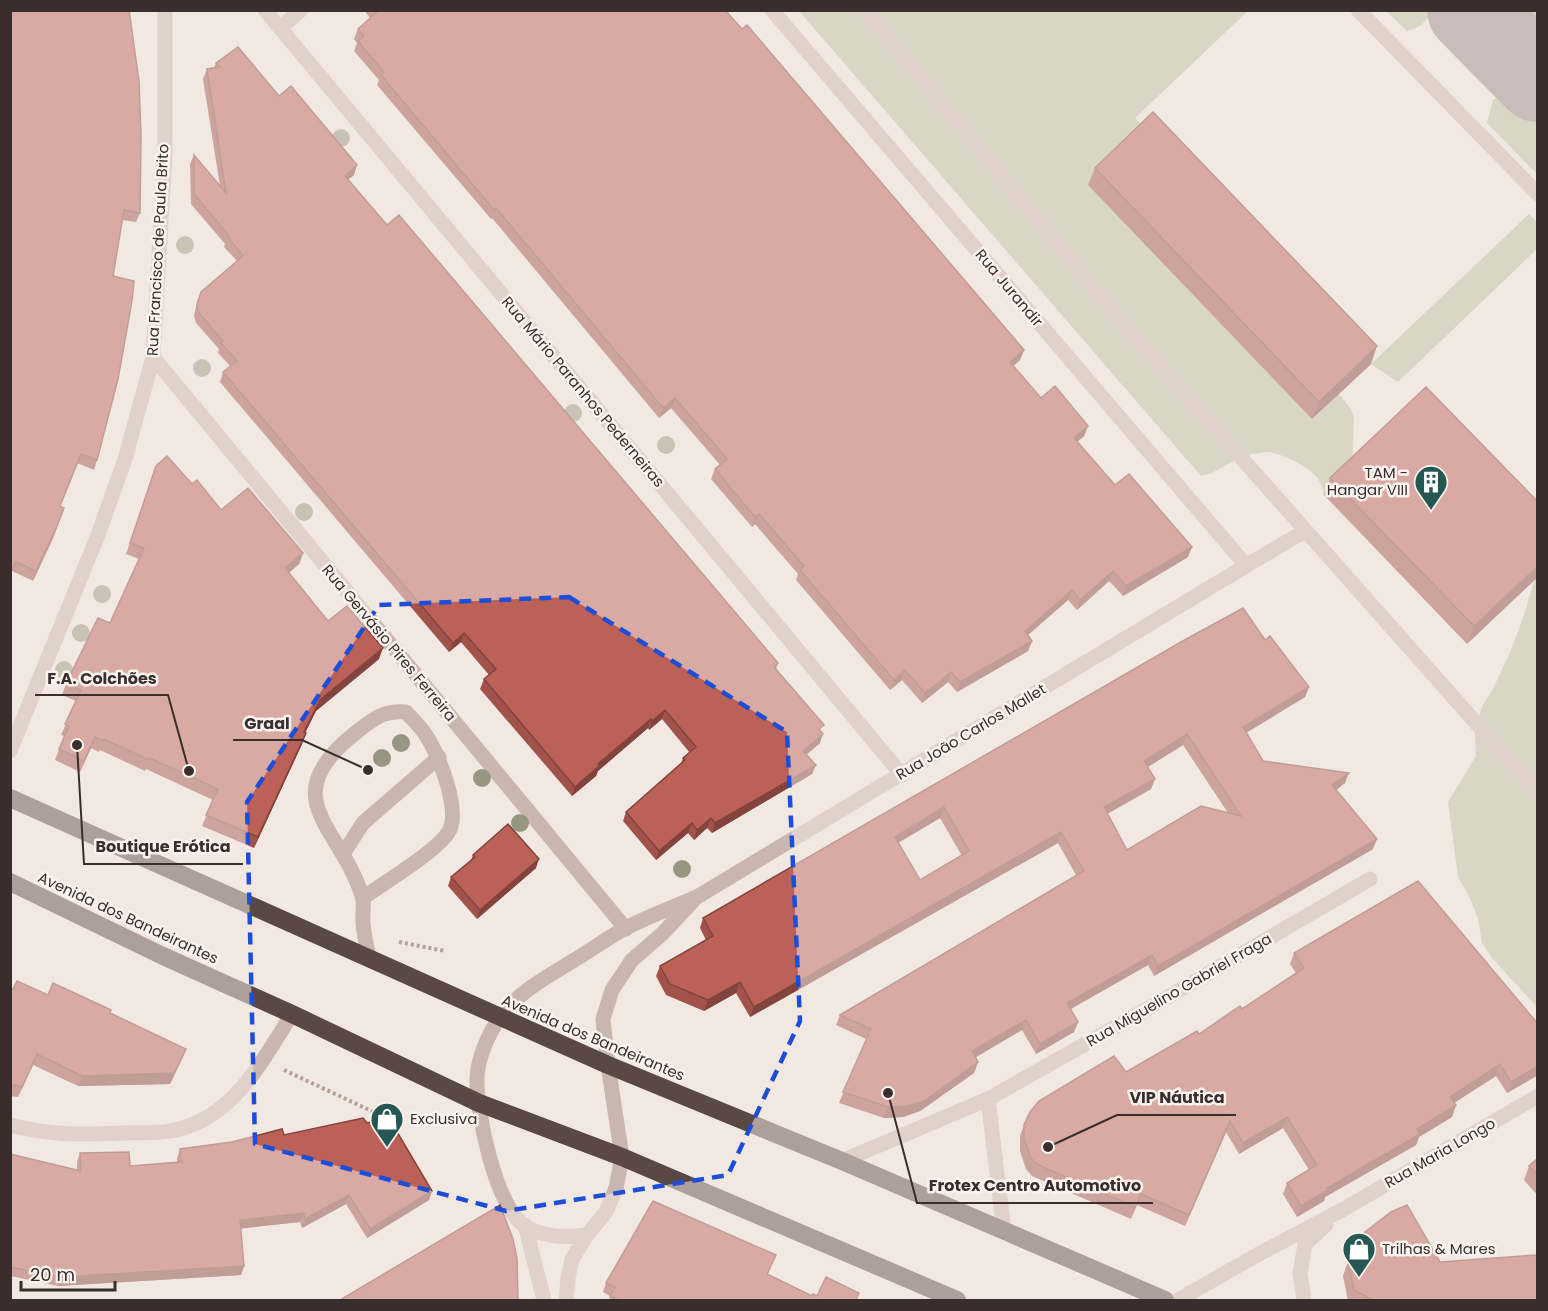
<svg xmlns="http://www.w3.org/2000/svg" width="1548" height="1311" font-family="Poppins,sans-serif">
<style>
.green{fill:#bac0a3}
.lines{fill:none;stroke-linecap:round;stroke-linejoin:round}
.taxiway{stroke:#968b87;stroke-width:86}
.path{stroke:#b5a199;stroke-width:4;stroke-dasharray:3 3;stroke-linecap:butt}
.lane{stroke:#c9b7af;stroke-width:15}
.street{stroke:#c9b7af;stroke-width:15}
.highway{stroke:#594844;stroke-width:18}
.tree{fill:#979781}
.wall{fill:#a1534b;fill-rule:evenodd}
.shaded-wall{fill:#83443d}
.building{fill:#bb6157;stroke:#83443d;stroke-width:1.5;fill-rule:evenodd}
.marked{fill:none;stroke:#1d4ed8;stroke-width:4.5;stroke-dasharray:12 8;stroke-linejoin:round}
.labels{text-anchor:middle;stroke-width:5;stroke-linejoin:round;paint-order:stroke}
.street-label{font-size:15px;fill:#392e2c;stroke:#f9f3ee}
.poi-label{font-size:15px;fill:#392e2c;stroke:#f9f3ee;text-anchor:start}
.leader{fill:none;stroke:#392e2c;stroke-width:2}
.callout-dot{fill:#392e2c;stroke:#f9f3ee;stroke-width:2}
.callout-label{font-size:16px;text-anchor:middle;font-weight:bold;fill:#392e2c;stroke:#f9f3ee;stroke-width:5;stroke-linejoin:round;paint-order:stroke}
</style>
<rect width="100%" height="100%" fill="#f2e8e2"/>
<path class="green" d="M799,11H1248L1135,118L1147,130L1313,419L1339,394L1351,409L1354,418L1352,469L1324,495C1323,491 1322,486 1320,482C1314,469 1284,454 1269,452C1263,452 1253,454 1247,455C1230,460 1218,473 1201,476Z
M1386,11H1430C1427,23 1419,28 1407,31Z
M1495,11H1537V53Z
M1507,91L1523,96L1537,111V174L1487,123L1493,100Z
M1529,214L1537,222V249L1398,382L1371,364Z
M1537,577V1007L1492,958L1482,943L1478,919L1469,896L1458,877L1448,802L1476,756L1475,734L1482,706L1492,691L1511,650L1523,618L1534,581Z"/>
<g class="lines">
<path class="taxiway" d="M1470,10L1538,79"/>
<path class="path" d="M399,942L445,951
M284,1070L397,1123"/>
<path class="lane" d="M865,10L1130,332L1538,793
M1358,10L1538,194
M1244,567L1305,531
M343,854L363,823L439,757
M363,898C385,882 434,853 448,833C462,813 439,755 427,737C422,728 413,720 406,712C382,710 372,720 354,734C273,799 341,827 362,896C365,904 362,914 363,923C364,935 367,947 369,959"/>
<path class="street" d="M265,10L902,775
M280,28L301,10
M153,357L626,929
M10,751L98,535L125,459L153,357L165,155V10
M988,1099L1004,1231
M10,1125C47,1135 82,1135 120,1133C136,1132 154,1134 170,1131C232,1121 262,1061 292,1014
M842,1161L988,1099L1149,1008L1370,879
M525,1225L544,1300
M587,1235C566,1238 544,1238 525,1226C495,1205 476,1112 477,1077C478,1057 489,1033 500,1017C520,991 544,979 571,962C590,951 607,938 626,928C649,916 674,907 697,897L1244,567L1243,562L772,10
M566,1300L568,1278L572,1259L587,1235L606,1212L616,1188L622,1157L608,1065L603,1019L612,990L632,960L662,934L693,901
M1178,1300L1257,1255L1342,1210L1538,1096
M1304,1300L1300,1273L1305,1244L1326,1225"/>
<path class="highway" d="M10,798L608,1065L842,1161L1165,1300
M10,882L163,956L292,1014L479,1103L622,1157L957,1300"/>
</g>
<g class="tree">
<circle cx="341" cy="138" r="9"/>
<circle cx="185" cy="245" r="9"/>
<circle cx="202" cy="368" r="9"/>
<circle cx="573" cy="413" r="9"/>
<circle cx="666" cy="445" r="9"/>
<circle cx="304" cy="512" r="9"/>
<circle cx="102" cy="594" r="9"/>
<circle cx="81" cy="633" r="9"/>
<circle cx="64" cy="670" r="9"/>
<circle cx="401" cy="743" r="9"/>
<circle cx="382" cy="758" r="9"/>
<circle cx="482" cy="778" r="9"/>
<circle cx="520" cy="823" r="9"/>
<circle cx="682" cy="869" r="9"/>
</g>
<path class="wall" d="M10,10L140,213L136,222L122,220L113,276L97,460L94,470L77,463L60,506L64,508L54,536L33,581L12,571L10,575Z
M364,10H725L1024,350L1020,360L1013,366L1041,398L1088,426L1084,436L1077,442L1115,485L1188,557L1123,596L1109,581L1077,610L1068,600L1028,635L1032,641L1028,651L957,692L948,682L922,703L902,680L890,690L796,580L798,574L755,524L752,527L711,479L715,469L720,465L671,408L659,418L492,218L491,219L377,85L379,80L354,51L357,43L354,39L358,29L370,18Z
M216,63L279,96L354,175L348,179L387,225L778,663L776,669L821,732L820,743L806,755L812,774L712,833L707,828L694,840L688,833L656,860L623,821L626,812L681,764L683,758L690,753L662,719L649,730L648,728L598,771L596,776L572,796L480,689L484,679L489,675L461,642L449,652L220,382L223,372L230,366L218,353L219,349L196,323L194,316L197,301L201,292L237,261L224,247L225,244L191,204L190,164L194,155L220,186L203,79L207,69L214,68Z
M1095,168L1371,364L1312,419L1088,185Z
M156,466L192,484L221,510L303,553L299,564L289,573L328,621L379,659L316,711L305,733H306L302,744L254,848L202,826L213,800L146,769L145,771L100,750L99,752L91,748L80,772L55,760L64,736L61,735L76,701L62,695L66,684L110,623L139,559L126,554Z
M1330,478L1538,502L1467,644L1324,495Z
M1265,640L1309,687L1305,697L1246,733L1263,761L1345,783L1336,790L1373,849L1154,976L1148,965L1071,1009L1078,1022L1074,1032L1036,1054L1022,1030L975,1057L978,1062L974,1073L920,1111L903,1117L884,1118L839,1103L866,1039L836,1025L840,1015L1076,875L1058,843L750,1017L736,993L704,1011L666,995L656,976L660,966L706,940L700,928L703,918ZM1183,745L1228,813L1127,850L1107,814L1151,789L1147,767ZM940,818L962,856L920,880L898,843Z
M473,855L536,868L477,919L448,886L451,877L471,860Z
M1294,953L1538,1024V1075L1507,1093L1496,1076L1454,1103L1456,1105L1452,1117L1419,1137L1416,1145L1325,1197L1324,1201L1297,1217L1283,1194L1287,1183L1309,1170L1283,1128L1239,1154L1226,1132L1185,1226L1137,1205L1131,1219L1032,1176L1026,1169L1020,1151V1136L1024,1125L1199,1034L1242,1009L1296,973L1290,964Z
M10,988L48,995L110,1013L186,1049L182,1059L170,1084L78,1086L33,1065L18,1097L10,1096Z
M367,1123L432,1191L429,1200L367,1238L346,1204L302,1228L300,1222L241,1228L244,1266L241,1275L58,1286L10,1276V1154L77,1170V1162L80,1153L130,1166L177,1162V1158L180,1149Z
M1538,1158V1196L1524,1180L1529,1166Z
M1536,1255L1538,1300H1348L1343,1276L1348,1261L1440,1262Z
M772,1264L768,1274L812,1296L859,1293L856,1300H609L610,1296L603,1292L606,1283Z"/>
<path class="shaded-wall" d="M357,165L354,175L341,185L345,176Z
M496,208L492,218L491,219L494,210Z
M1377,346L1371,364L1312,419L1319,402Z
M1024,350L1020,360L1006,372L1010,362Z
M675,398L671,408L659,418L663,408Z
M1088,426L1084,436L1070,448L1074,438Z
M759,514L755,524L752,527L755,517Z
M57,526L54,536L33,581L36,571Z
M1192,547L1188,557L1123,596L1126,586Z
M303,553L299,564L281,579L285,568Z
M1538,566V577L1467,644L1474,626Z
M1113,571L1109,581L1077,610L1080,600Z
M1072,590L1068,600L1021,641L1025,631Z
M464,633L461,642L449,652L453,643Z
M1032,641L1028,651L957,692L960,682Z
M383,648L379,659L316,711L300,743L304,732L320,700Z
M905,670L902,680L890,690L894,680Z
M951,672L948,682L922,703L925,693Z
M1309,687L1305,697L1239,737L1243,727Z
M665,710L662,719L649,730L652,721Z
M651,719L648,728L598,771L596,776L572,796L575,787L598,764Z
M306,733L302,744L254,848L258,837Z
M823,734L820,743L800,760L803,751Z
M1187,734L1183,745L1140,772L1144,761Z
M95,737L91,748L80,772L84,761Z
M816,765L812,774L712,833L715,823Z
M1349,773L1345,783L1329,796L1332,785Z
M1155,779L1151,789L1100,818L1104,807Z
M944,807L940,818L891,847L895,837Z
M711,818L707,828L694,840L697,830Z
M692,823L688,833L656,860L659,851Z
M1061,832L1058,843L750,1017L754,1007Z
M1377,839L1373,849L1154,976L1158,966Z
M539,859L536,868L477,919L480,910Z
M1152,955L1148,965L1063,1013L1067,1003Z
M740,982L736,993L704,1011L708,1000Z
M1026,1020L1022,1030L968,1062L972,1051Z
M1078,1022L1074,1032L1036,1054L1040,1044Z
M186,1049L182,1059L170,1084L78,1086L82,1076Z
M37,1054L33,1065L18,1097L22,1087Z
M978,1062L974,1073L920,1111L903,1117L884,1118L888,1107Z
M1500,1064L1496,1076L1446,1108L1450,1097Z
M1538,1066V1075L1507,1093L1511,1082Z
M1456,1105L1452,1117L1419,1137L1416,1145L1325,1197L1324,1201L1297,1217L1301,1206L1327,1188Z
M1287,1117L1283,1128L1239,1154L1243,1143Z
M1230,1121L1226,1132L1185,1226L1189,1215Z
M432,1191L429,1200L367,1238L370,1229Z
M349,1195L346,1204L302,1228L305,1219Z
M304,1213L300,1222L237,1229L240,1220Z
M244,1266L241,1275L58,1286L61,1277Z"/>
<path class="building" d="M10,10H129L139,81L141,135L140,213L124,210L113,276L134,281L132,301L118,379L97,460L81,454L60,506L64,508L57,526L36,571L16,562L10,573Z
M375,10H725L742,29L747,25L1024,350L1010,362L1041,398L1055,386L1088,426L1074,438L1115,485L1129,474L1192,547L1126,586L1113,571L1080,600L1072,590L1025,631L1032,641L960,682L951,672L925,693L905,670L894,680L800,570L804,566L759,514L755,517L715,469L727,459L675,398L663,408L496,208L494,210L381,75L384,72L358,41L364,36L358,29L377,12Z
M238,47L279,96L291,86L357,165L345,176L387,225L399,215L778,663L774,667L824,725L819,729L823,734L803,751L816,765L715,823L711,818L697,830L692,823L659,851L626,812L685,760L683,758L696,747L665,710L652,721L651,719L598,764L599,766L575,787L484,679L496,669L464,633L453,643L223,372L237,361L221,343L223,341L200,314L197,306L201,292L243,256L228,237L229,236L194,194V155L226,193L207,69L220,67L216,63Z
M1153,112L1377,346L1319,402L1095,168Z
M1426,387L1538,502V566L1474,626L1330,478Z
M167,456L192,484L197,480L221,510L248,488L303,553L285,568L328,621L347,606L383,648L320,700L304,732L306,733L258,837L206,815L218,789L150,758L149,760L104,739L103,741L95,737L84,761L59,749L69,726L65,724L81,690L66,684L98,618L110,623L144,548L130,543L156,466Z
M1243,608L1265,640L1270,636L1309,687L1243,727L1263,761L1349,773L1332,785L1377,839L1158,966L1152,955L1067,1003L1078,1022L1040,1044L1026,1020L972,1051L978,1062L924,1101L907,1106L888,1107L843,1092L871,1029L840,1015L1084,871L1061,832L754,1007L740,982L708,1000L670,984L660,966L713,936L703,918L1181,642ZM1187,734L1241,816L1201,806L1127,850L1104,807L1155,779L1144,761ZM944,807L969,851L920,880L895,837Z
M508,824L539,859L480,910L451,877L475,857L473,855Z
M1418,881L1538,1024V1066L1511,1082L1500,1064L1450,1097L1456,1105L1417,1129L1420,1134L1327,1188L1328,1190L1301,1206L1287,1183L1317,1165L1287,1117L1243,1143L1230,1121L1189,1215L1141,1194L1135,1207L1036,1164L1031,1158L1024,1139V1125L1030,1112L1039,1101L1114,1056L1126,1072L1197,1031L1199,1034L1240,1006L1242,1009L1304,968L1294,953Z
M17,981L48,995L53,983L111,1010L110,1013L186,1049L174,1073L82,1076L37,1054L22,1087L10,1084V988L13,989Z
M363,1118L367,1123L389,1118L432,1191L370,1229L349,1195L305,1219L304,1213L240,1220L244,1266L61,1277L10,1267V1154L81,1171L80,1153L129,1152L130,1166L181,1162L180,1149L232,1142L282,1129L284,1135Z
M1538,1158V1175L1529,1166Z
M653,1201L776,1255L767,1274L812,1296L813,1294L817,1296L826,1277L859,1293L856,1300H619L610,1296L615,1287L606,1283Z
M500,1205L513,1239L517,1258L518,1300H340Z
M1407,1205L1440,1262L1536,1255L1538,1254V1300H1373L1354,1290L1348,1261L1365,1232L1391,1212Z"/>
<path d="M0 0H1548V1311H0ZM569,597L787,732L800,1021L728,1175L506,1211L255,1144L247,802L379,605Z" fill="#f2e8e2" fill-opacity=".55" fill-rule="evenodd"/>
<path class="marked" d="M569,597L787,732L800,1021L728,1175L506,1211L255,1144L247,802L379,605Z"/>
<defs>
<symbol id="building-pin" viewBox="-11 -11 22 30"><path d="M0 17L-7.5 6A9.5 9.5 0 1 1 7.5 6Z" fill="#255753" stroke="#f9f3ee"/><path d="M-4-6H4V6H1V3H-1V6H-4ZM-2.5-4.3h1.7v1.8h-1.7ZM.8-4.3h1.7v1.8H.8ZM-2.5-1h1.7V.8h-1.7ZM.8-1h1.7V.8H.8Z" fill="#fff"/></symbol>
<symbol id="shop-pin" viewBox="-11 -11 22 30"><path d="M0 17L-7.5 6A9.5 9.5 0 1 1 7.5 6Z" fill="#255753" stroke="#f9f3ee"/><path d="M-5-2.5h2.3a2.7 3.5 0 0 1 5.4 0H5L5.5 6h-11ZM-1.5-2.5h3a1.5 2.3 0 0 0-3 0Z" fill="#fff"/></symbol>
</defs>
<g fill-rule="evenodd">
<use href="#building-pin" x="1412" y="463" width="38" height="52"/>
<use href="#shop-pin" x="368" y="1100" width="38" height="52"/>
<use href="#shop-pin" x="1340" y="1230" width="38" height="52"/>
</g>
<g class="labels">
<g class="street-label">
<text transform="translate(158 250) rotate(-87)" y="5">Rua Francisco de Paula Brito</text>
<text transform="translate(1009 288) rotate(50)" y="5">Rua Jurandir</text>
<text transform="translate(583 392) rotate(50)" y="5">Rua Mário Paranhos Pederneiras</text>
<text transform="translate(389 643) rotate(50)" y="5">Rua Gervásio Pires Ferreira</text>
<text transform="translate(971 732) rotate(-31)" y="5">Rua João Carlos Mallet</text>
<text transform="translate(128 918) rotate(25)" y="5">Avenida dos Bandeirantes</text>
<text transform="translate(1179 990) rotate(-30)" y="5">Rua Miguelino Gabriel Fraga</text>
<text transform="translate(593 1038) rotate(23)" y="5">Avenida dos Bandeirantes</text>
<text transform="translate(1440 1153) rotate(-30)" y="5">Rua Maria Longo</text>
</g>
<g class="poi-label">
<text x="1408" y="478" text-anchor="end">TAM -<tspan x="1408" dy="17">Hangar VIII</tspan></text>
<text x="410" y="1124">Exclusiva</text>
<text x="1382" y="1254">Trilhas &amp; Mares</text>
</g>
</g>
<path class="leader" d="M189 771L168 695H35M368 770L302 740H233M77 745L84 864H243M1048 1147L1117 1115H1236M888 1093L917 1203H1153"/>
<g class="callout-dot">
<circle cx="189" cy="771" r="6"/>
<circle cx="368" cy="770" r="6"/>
<circle cx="77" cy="745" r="6"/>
<circle cx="1048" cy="1147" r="6"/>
<circle cx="888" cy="1093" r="6"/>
</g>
<g class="callout-label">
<text x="102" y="684">F.A. Colchões</text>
<text x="267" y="729">Graal</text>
<text x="163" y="852">Boutique Erótica</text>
<text x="1177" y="1103">VIP Náutica</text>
<text x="1035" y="1191">Frotex Centro Automotivo</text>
</g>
<rect width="1548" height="1311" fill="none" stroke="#392e2c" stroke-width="24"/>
<path d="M21 1281v9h94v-9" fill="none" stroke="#392e2c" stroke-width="3"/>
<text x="30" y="1281" font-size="18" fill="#392e2c" stroke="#f9f3ee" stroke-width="4.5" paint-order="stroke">20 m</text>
</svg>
